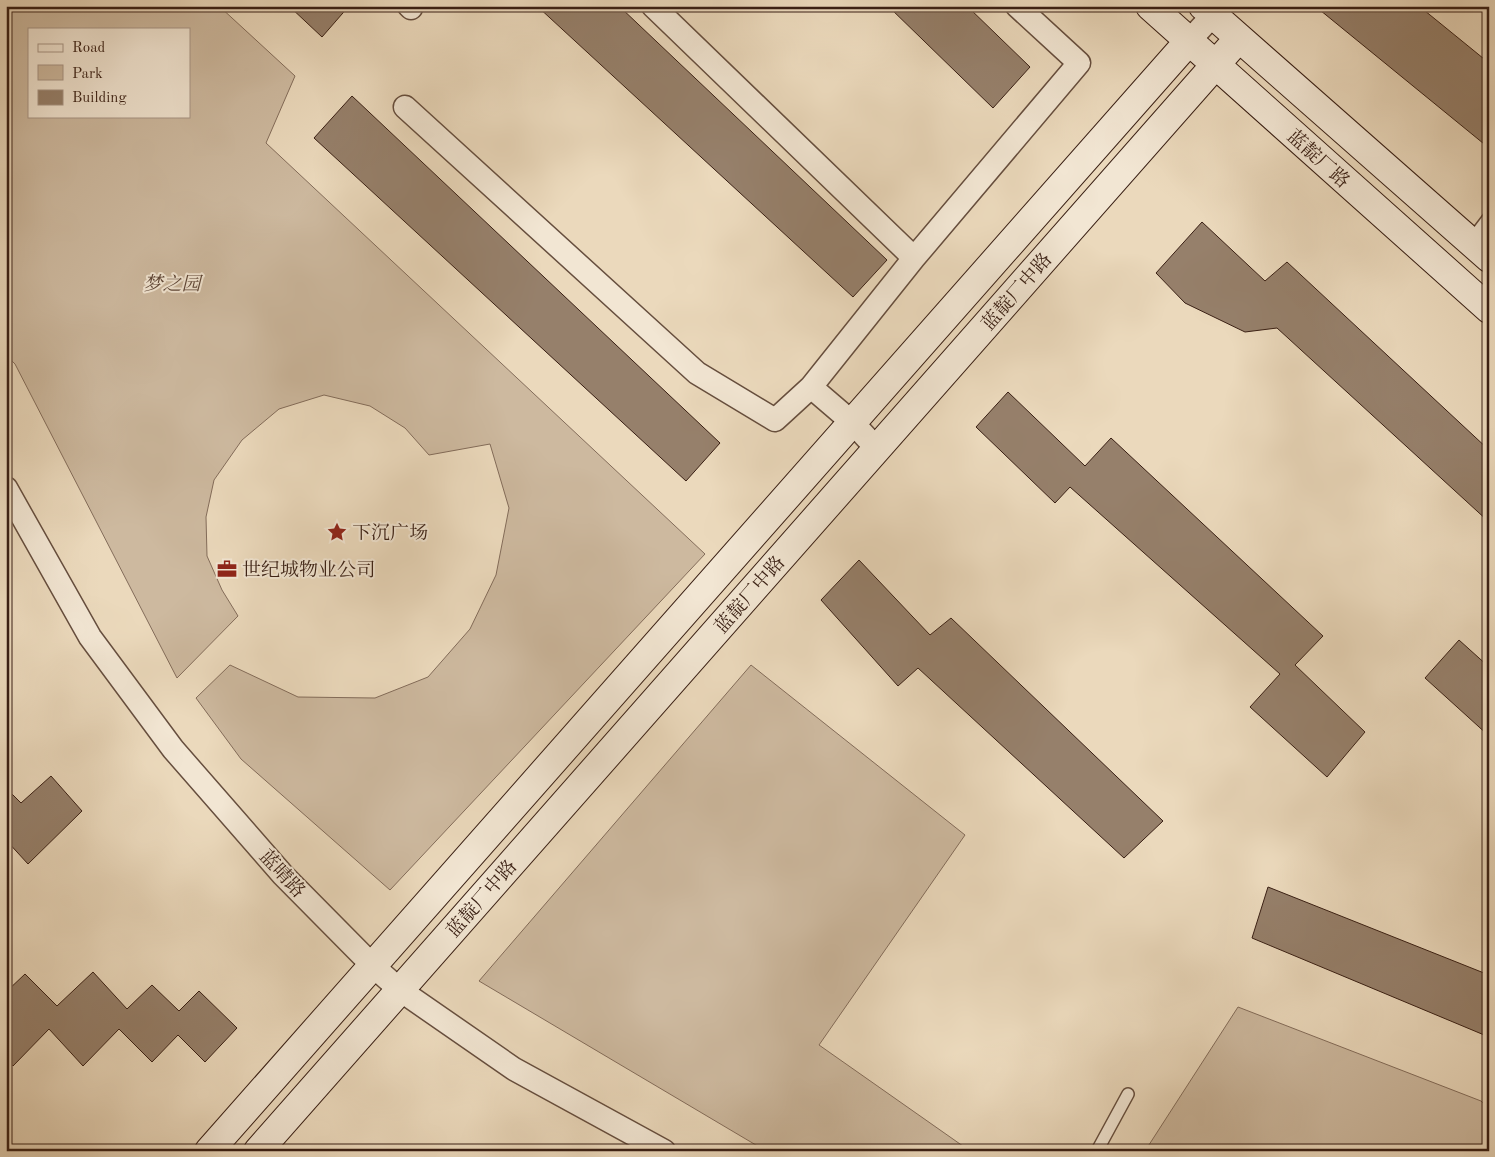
<svg xmlns="http://www.w3.org/2000/svg" width="1495" height="1157" font-family="'Old Standard TT','Noto Serif SC',serif">
<style>
.green{fill:#cdb99f;stroke:#836c5a;fill-rule:evenodd}
.building{fill:#96806b;stroke:#391f14}
.lines{fill:none;stroke-linecap:round;stroke-linejoin:round}
.lane-casing{stroke:#664e3e;stroke-width:14}
.street-casing{stroke:#664e3e;stroke-width:25}
.secondary-casing{stroke:#391f14;stroke-width:30}
.lane{stroke:#f2e6d3;stroke-width:11}
.street{stroke:#f2e6d3;stroke-width:22}
.secondary{stroke:#f2e6d3;stroke-width:28}
.labels{text-anchor:middle;stroke-width:4;stroke-linejoin:round;paint-order:stroke}
.street-label{font-size:19px;fill:#391f14;stroke:#f2e6d3}
.park-label{font-size:19px;font-style:italic;fill:#5e4637;stroke:#f2e6d3}
.poi-label{font-size:19px;fill:#391f14;stroke:#f2e6d3;text-anchor:start}
</style>
<rect width="100%" height="100%" fill="#ebd9bc"/>
<filter id="stains"><feTurbulence type="fractalNoise" baseFrequency=".004" numOctaves="4"/><feColorMatrix values="0 0 0 0 .2 0 0 0 0 .09 0 0 0 0 .02 0 0 0 .5 -.17"/></filter>
<radialGradient id="worn" r=".72"><stop offset=".6" stop-color="#630" stop-opacity="0"/><stop offset="1" stop-color="#630" stop-opacity=".3"/></radialGradient>
<path class="green" d="M6,6H219L295,76L266,143L705,554L390,890L241,759L196,698L230,665L298,697L375,698L428,677L470,629L496,575L509,508L490,444L429,455L405,428L370,406L324,395L279,409L242,440L214,480L206,517L207,556L222,590L238,616L177,678L15,364L6,355ZM29,29H189V116H29Z
M751,665L965,835L819,1045L970,1151H766L479,981Z
M1238,1007L1481,1101L1489,1109V1151H1145Z"/>
<path class="building" d="M289,6H349L322,37Z
M537,6H619L887,260L853,297Z
M888,6H967L1030,67L993,108Z
M1315,6H1419L1489,63V148Z
M352,96L720,443L686,481L314,138Z
M1202,222L1265,281L1287,262L1489,450V522L1277,328L1245,332L1185,303L1156,273Z
M1008,392L1085,466L1111,438L1323,636L1295,665L1365,732L1327,777L1250,707L1280,674L1070,487L1055,503L976,427Z
M859,560L930,635L951,618L1163,821L1124,858L918,668L898,686L821,600Z
M1459,640L1489,667V736L1425,678Z
M51,776L82,811L28,864L6,840V788L21,803Z
M1268,887L1489,975V1037L1252,938Z
M93,972L127,1009L152,985L179,1011L199,991L237,1028L205,1062L178,1035L152,1062L119,1029L83,1066L49,1029L13,1066L6,1059V992L25,974L57,1006Z"/>
<g class="lines">
<defs>
<path id="lane" d="M1470,242L1489,217
M1097,1151L1128,1094"/>
<path id="street" d="M409,6L411,8
M1189,41L1213,15
M405,107L697,373L775,420L811,387L914,258L653,6
M914,258L1079,63L1017,6
M811,387L853,423L877,449
M6,488L90,637L173,749L283,875L373,966L400,990L514,1069L664,1151"/>
<path id="secondary" d="M1150,6L1489,309
M1203,6L1489,258
M209,1151L1189,41
M258,1151L1239,38"/>
</defs>
<use href="#lane" class="lane-casing"/>
<use href="#street" class="street-casing"/>
<use href="#secondary" class="secondary-casing"/>
<use href="#lane" class="lane"/>
<use href="#street" class="street"/>
<use href="#secondary" class="secondary"/>
</g>
<defs>
<symbol id="sight-bare" viewBox="-9 -9 18 18"><path d="M0-6L1.8-2.2L6-1.7L2.9 1.2L3.7 5.4L0 3.3L-3.7 5.4L-2.9 1.2L-6-1.7L-1.8-2.2Z" fill="#8f2418" stroke="#f2e6d3" stroke-width="2.5" paint-order="stroke"/></symbol>
<symbol id="office-bare" viewBox="-9 -9 18 18"><path d="M-6-3h4V-5.5h4V-3h4V5H-6ZM-1-4.5V-3h2v-1.5ZM-6 0V1H6V0Z" fill="#8f2418" stroke="#f2e6d3" stroke-width="2.5" paint-order="stroke"/></symbol>
</defs>
<g fill-rule="evenodd">
<use href="#sight-bare" x="323" y="518" width="28" height="28"/>
<use href="#office-bare" x="213" y="555" width="28" height="28"/>
</g>
<g class="labels">
<g class="street-label">
<text transform="translate(1319 158) rotate(42)" y="7">蓝靛厂路</text>
<text transform="translate(1016 291) rotate(-49)" y="7">蓝靛厂中路</text>
<text transform="translate(749 594) rotate(-49)" y="7">蓝靛厂中路</text>
<text transform="translate(283 873) rotate(47)" y="7">蓝晴路</text>
<text transform="translate(481 898) rotate(-49)" y="7">蓝靛厂中路</text>
</g>
<g class="park-label">
<text x="172" y="290">梦之园</text>
</g>
<g class="poi-label">
<text x="352" y="539">下沉广场</text>
<text x="242" y="576">世纪城物业公司</text>
</g>
</g>
<rect width="1495" height="1157" fill="none" stroke="#ebd9bc" stroke-width="25"/>
<rect x="8" y="8" width="1480" height="1142" fill="none" stroke="#391f14" stroke-width="2.5"/>
<rect x="12" y="12" width="1470" height="1132" fill="none" stroke="#391f14"/>
<rect x="28" y="28" width="162" height="90" fill="#f2e6d3" stroke="#a89687"/>
<rect x="38" y="44" width="25" height="8" fill="#f2e6d3" stroke="#a89687"/>
<text x="72" y="52" font-size="15" fill="#391f14">Road</text>
<rect x="38" y="65" width="25" height="15" fill="#cdb99f" stroke="#a89687"/>
<text x="72" y="78" font-size="15" fill="#391f14">Park</text>
<rect x="38" y="90" width="25" height="15" fill="#96806b" stroke="#a89687"/>
<text x="72" y="102" font-size="15" fill="#391f14">Building</text>
<rect width="100%" height="100%" filter="url(#stains)"/>
<rect width="100%" height="100%" fill="url(#worn)"/>
</svg>
